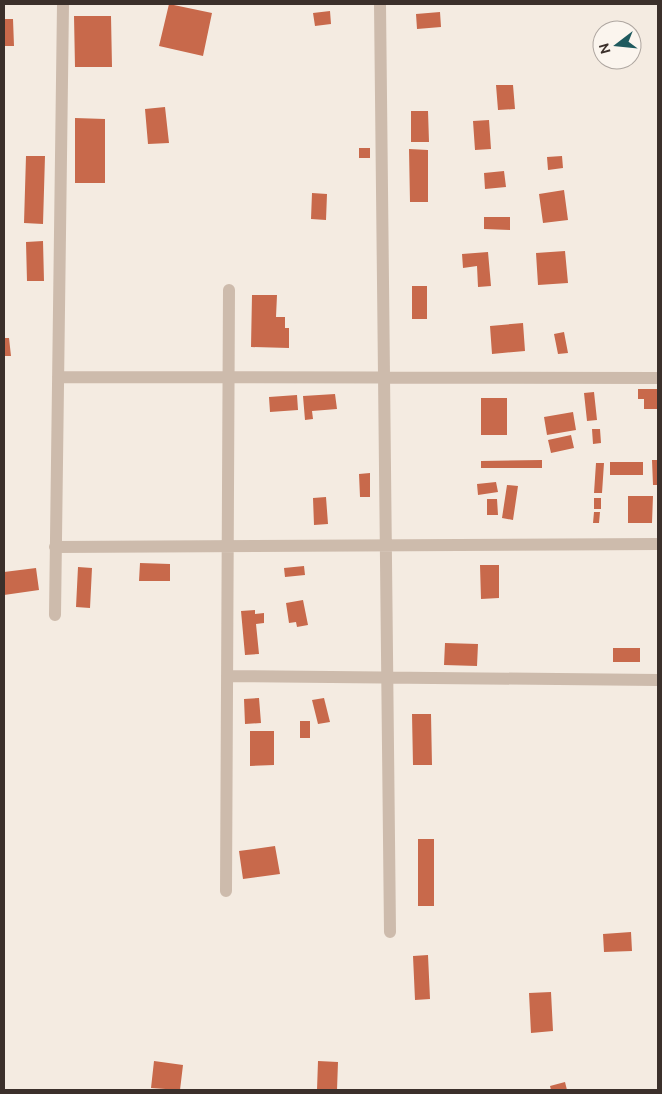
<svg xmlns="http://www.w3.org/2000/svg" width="662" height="1094" font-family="Ubuntu,sans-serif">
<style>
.building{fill:#c8694b}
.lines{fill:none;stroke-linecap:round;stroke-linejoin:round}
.minor{stroke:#cdbbac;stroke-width:12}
</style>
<rect width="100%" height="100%" fill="#f4ebe1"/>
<path class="building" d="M169,4L212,13L203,56L159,46Z
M330,11L331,24L315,26L313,13Z
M440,12L441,27L417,29L416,14Z
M74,16H111L112,67H75Z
M4,19H13L14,46H4Z
M496,85H513L515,109L498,110Z
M165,107L169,143L148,144L145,109Z
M411,111H428L429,142H411Z
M75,118L105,119V183H75Z
M489,120L491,149L475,150L473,121Z
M359,148H370V158H359Z
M409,149L428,150V202H410Z
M26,156H45L43,224L24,223Z
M562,156L563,168L548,170L547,157Z
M504,171L506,187L485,189L484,173Z
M564,190L568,220L543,223L539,194Z
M312,193L327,194L326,220L311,219Z
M484,217H510V230L484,229Z
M43,241L44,281H27L26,242Z
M565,251L568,283L538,285L536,253Z
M488,252L491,286L478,287L477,266L463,268L462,254Z
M412,286H427V319H412Z
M252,295H277L276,317H285V328H289V348L251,347Z
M523,323L525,351L492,354L490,326Z
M564,332L568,353L558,354L554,334Z
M4,338H9L11,356H4Z
M638,389H658V409H644V399H638Z
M594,392L597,420L587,421L584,393Z
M335,394L337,409L312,411L313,419L305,420L303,396Z
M297,395L298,410L270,412L269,397Z
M481,398H507V435H481Z
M573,412L576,430L547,435L544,417Z
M592,429H600L601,443L593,444Z
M571,435L574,448L551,453L548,440Z
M542,460V468H481V461Z
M652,460H658V485H653Z
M610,462H643V475H610Z
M596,463H604L602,493H594Z
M370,473V497H360L359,474Z
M496,482L498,492L478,495L477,484Z
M507,485L518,486L513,520L502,518Z
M628,496H653L652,523H628Z
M326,497L328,524L314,525L313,498Z
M594,498H601V509H594Z
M487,499H497L498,515H487Z
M594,512H600L599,523H593Z
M140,563L170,564V581H139Z
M480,565H499V598L481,599Z
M304,566L305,575L285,577L284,568Z
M78,567L92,568L90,608L76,607Z
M36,568L39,590L4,595V572Z
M303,600L308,625L297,627L296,622L289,623L286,603Z
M255,610V614L264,613V623L256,624L259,654L245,655L241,611Z
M445,643L478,644L477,666L444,665Z
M613,648H640V662H613Z
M259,698L261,723L245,724L244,699Z
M324,698L330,722L318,724L312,700Z
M412,714H431L432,765H413Z
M300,721H310V738H300Z
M250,731H274V765L250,766Z
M418,839H434V906H418Z
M275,846L280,874L243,879L239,851Z
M631,932L632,951L604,952L603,934Z
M428,955L430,999L415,1000L413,956Z
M551,992L553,1031L531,1033L529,993Z
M154,1061L183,1065L180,1090L151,1088Z
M318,1061L338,1062L337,1090H317Z
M565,1082L567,1090H551L550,1086Z"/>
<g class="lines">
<path class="minor" d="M380,4L390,932
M58,377L658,378
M55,547L658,544
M55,615L63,4
M227,676L658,680
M226,891L229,290"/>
</g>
<rect width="662" height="1094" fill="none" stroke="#3b302b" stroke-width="10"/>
<g transform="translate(617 45) rotate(254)"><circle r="24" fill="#fbf5ee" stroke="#aea6a0"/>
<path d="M0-4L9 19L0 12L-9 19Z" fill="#1f5a5e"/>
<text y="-8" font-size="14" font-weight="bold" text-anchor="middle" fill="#3b302b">N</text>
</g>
</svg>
